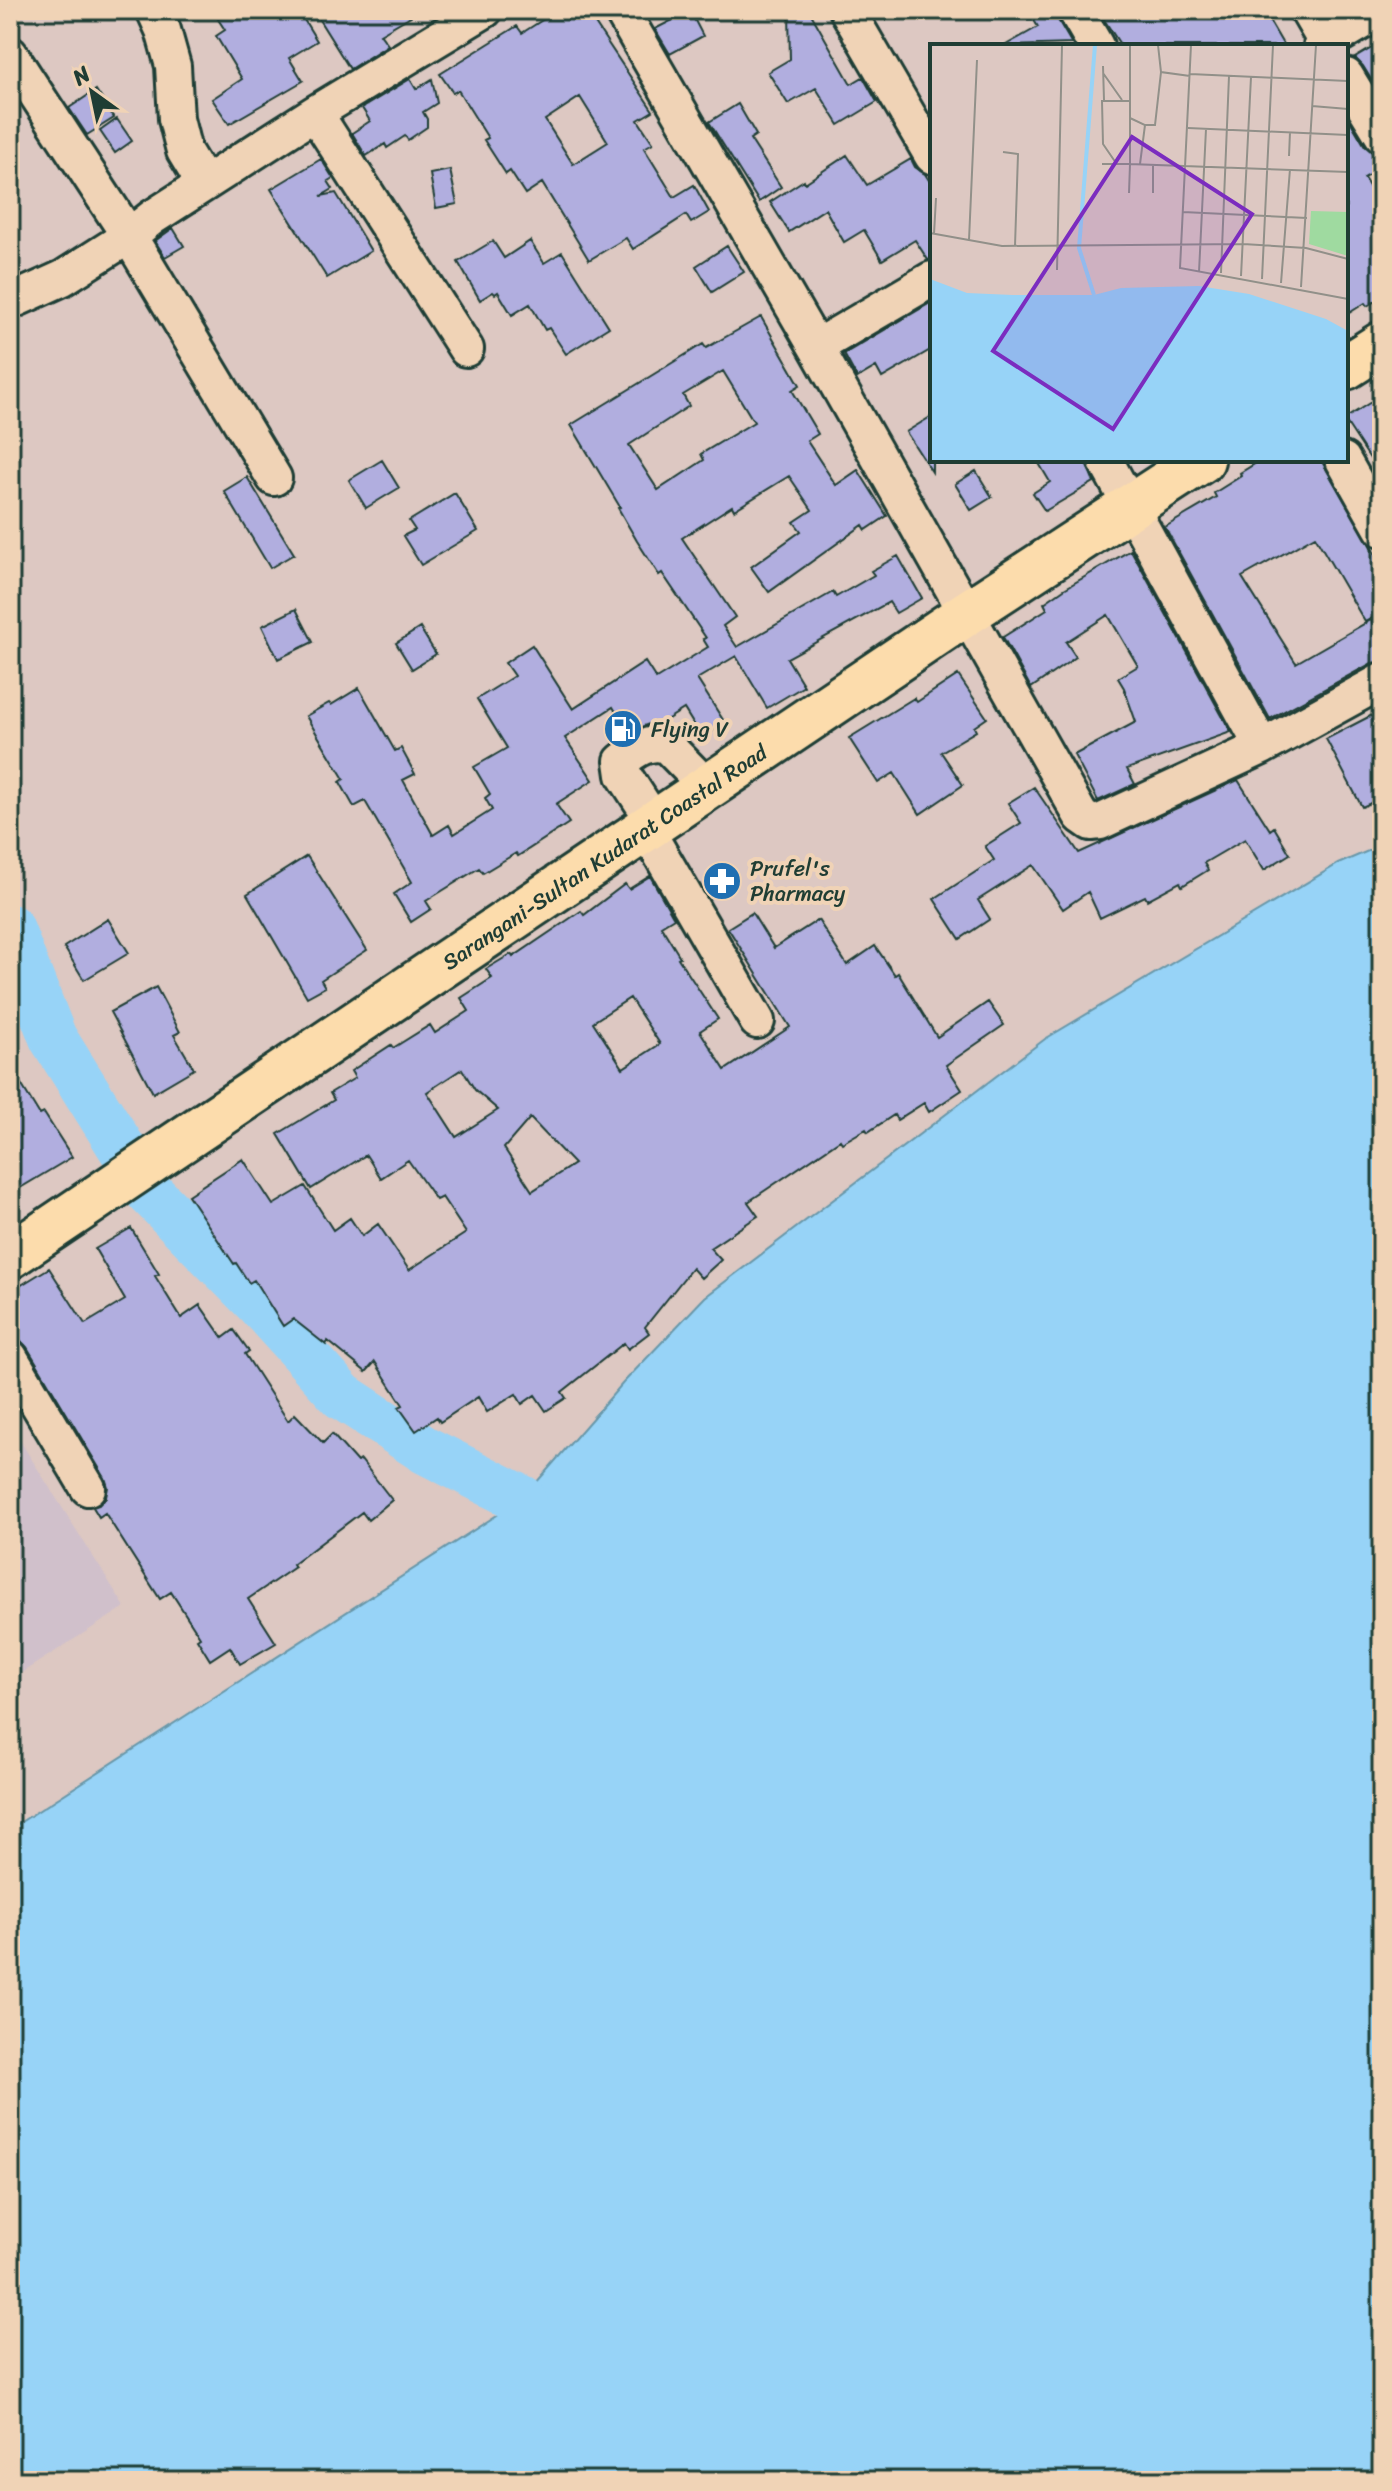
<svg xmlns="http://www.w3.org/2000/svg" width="1392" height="2491" font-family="Sriracha,sans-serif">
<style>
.built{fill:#d0c0cb}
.water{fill:#97d3f7;stroke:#6797a9;stroke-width:2}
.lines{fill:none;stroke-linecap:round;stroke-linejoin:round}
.river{stroke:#97d3f7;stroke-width:48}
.building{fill:#b1aedf;stroke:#1f3d34;stroke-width:2;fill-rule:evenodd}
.minor-casing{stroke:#1f3d34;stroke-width:40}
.major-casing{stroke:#1f3d34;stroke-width:50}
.minor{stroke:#f0d3b6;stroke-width:34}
.major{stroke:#fcdcac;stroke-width:44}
.labels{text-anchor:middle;stroke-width:8;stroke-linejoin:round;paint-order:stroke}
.poi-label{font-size:22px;fill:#1f3d34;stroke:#f0d3b6;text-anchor:start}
.street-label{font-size:22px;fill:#1f3d34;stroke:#f0d3b6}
.inset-river{fill:none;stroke:#97d3f7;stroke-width:4}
.inset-road{fill:none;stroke:#919089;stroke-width:2}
.view{fill:#7b2cbf;fill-opacity:0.15;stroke:#7b2cbf;stroke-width:4}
.inset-edge{fill:none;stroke:#1f3d34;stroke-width:4}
</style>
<rect width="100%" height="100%" fill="#ddc8c2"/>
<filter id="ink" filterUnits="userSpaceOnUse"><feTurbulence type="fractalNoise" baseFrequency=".0125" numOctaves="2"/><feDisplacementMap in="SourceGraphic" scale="16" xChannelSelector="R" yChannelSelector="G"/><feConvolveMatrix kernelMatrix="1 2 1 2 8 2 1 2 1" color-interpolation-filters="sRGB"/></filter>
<g filter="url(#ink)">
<path class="built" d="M10,1425L125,1607L10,1680Z"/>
<path class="water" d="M1382,845V2481H10V1829L522,1499L623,1383L705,1297L1045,1039L1338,864Z"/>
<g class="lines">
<path class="river" d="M10,928L53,1038L150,1193L258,1303L342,1396L425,1450L522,1499"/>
</g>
<path class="building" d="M212,10H298L317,41L289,58L303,81L229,124L212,99L242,79L216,36L225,30Z
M331,10H421L380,34L388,45L350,69L318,18Z
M558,10H586L653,111L638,120L653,143L644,148L674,197L694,185L709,212L691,223L686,215L633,249L626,238L589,260L542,183L525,194L510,171L506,174L484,140L488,138L458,90L453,93L440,74L517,26L522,33ZM580,97L608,142L573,164L545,120Z
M1028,10H1055L1058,20L1072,44L1004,46L1038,27Z
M1098,10H1263L1284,46H1121Z
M690,11L703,36L670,54L655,29Z
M810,12L851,84L863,77L877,102L839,125L816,88L788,104L768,72L790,59L789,13Z
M1382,42V97L1363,66L1355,58Z
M410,79L416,89L432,79L437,103L423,112L427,119V127L408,140L405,136L387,148L385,144L366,156L352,133L370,121L362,108Z
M96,90L114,118L87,135L69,108Z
M738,104L756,135L750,139L781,187L759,202L709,122Z
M1346,114L1365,146L1373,153L1382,155V167L1364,178L1382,208V297L1367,306L1365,303L1346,315Z
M117,119L132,141L115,153L100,131Z
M847,155L867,185L911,159L915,167L925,174L932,185V259L928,260L915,240L882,260L864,230L844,242L825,209L789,232L770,202L804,180L805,183Z
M321,159L333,178L328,181L333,189L321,196L336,193L371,251L327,278L271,189Z
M450,170L457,204L436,208L430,174Z
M173,228L184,246L165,257L155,241Z
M493,241L504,258L530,241L544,263L562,252L609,327L566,354L549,328L545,330L530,304L512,315L498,292L495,294L493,292L480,300L458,262Z
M727,246L744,272L712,292L696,266Z
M932,302V349L882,378L876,367L857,378L844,354Z
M761,317L800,385L792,390L818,434L807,441L836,485L858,470L887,516L866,530L863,525L769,592L751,567L801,531L794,522L812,510L789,476L734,510L732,506L682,538L735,617L723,626L737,647L833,592L836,597L874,575L871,571L898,556L922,598L896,613L889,602L787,658L804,686L767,708L736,656L697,679L725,723L702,738L684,709L660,724L654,722L628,732L613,707L565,738L593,780L556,804L569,823L518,856L516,853L483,873L479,868L426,901L431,909L411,922L394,894L412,882L365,801L354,807L340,782L344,779L306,716L329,703L331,705L359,688L395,751L401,748L415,774L403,780L433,835L449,825L454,834L492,810L485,798L490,794L474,767L507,748L477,699L514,676L505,663L532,645L573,709L645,662L656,679L708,647L703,639L706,638L662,573L659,575L637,541L618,508L620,507L571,425L703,344L706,348ZM723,371L754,422L701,454L704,460L658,490L629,445L689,406L683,395Z
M1382,395V477L1346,422V418Z
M932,416V472L906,432Z
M382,460L399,488L366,508L349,480Z
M1037,460H1085L1094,482L1045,511L1033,493L1050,482Z
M1261,460H1321L1382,566V613L1365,622L1315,536L1242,577L1296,663L1371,620L1382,641V661L1372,663L1270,719L1165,527L1216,497L1214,493L1241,476L1240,473Z
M976,471L992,497L971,510L955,484Z
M247,477L294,554L270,568L224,491Z
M455,493L478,531L421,565L403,536L415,530L409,521Z
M1131,550L1231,732L1127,769L1135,784L1098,801L1074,755L1136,722L1124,688L1118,678L1138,666L1108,615L1066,642L1076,657L1031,688L1003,637L1047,609L1044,603L1064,589Z
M296,609L313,642L278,659L262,626Z
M420,628L436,654L412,669L396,643Z
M958,675L987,718L974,727L976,731L941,752L963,785L920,814L894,773L878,783L849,738L914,698L917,702Z
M1382,710V798L1362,807L1326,739Z
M1238,780L1270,830L1274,827L1290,854L1264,870L1245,839L1204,863L1208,870L1182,886L1180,882L1147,900L1145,896L1100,918L1088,892L1063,909L1033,865L978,900L990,919L960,939L934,899L994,860L985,846L1021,823L1008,803L1034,787L1079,853Z
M307,856L367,950L321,980L325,987L307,997L247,894Z
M650,876L674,918L661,926L680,957L678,958L718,1019L700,1031L725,1070L790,1027L728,928L752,913L774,948L818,920L847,965L875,946L895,975L898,973L937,1037L988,1002L1004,1025L946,1065L962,1090L929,1112L924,1103L897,1120L894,1115L868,1132L866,1129L842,1143L840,1140L748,1202L758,1216L710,1248L721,1260L701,1278L692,1268L645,1327L649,1333L628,1349L624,1343L562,1392L566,1398L546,1411L535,1395L522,1404L516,1394L487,1412L478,1397L440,1422L437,1417L416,1431L399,1407L403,1405L375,1362L366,1372L328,1341L326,1345L293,1319L283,1326L254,1280L249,1283L236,1263L234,1264L188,1195L243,1159L273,1205L305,1186L333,1230L350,1218L362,1236L378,1224L409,1270L466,1233L442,1197L436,1200L408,1160L381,1178L366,1155L311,1189L278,1134L334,1100L330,1093L355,1078L351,1071L391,1045L393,1048L430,1025L435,1033L469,1011L461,998L492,978L486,969L511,954L513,957L581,911L584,915L625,884L629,889ZM630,998L660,1044L623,1068L593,1022ZM462,1069L475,1090L498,1110L456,1137L427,1092ZM530,1118L574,1164L532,1191L504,1148Z
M108,919L129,953L84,980L64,947Z
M156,987L180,1032L174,1035L194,1069L153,1093L110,1012Z
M10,1066L40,1115L44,1113L72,1157L10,1194Z
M131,1228L159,1274L155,1276L181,1318L200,1305L223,1338L234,1330L249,1351L245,1354L288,1421L295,1414L323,1443L332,1434L357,1462L361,1460L392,1500L368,1520L362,1512L293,1564L295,1567L248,1599L276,1643L240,1664L230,1647L210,1660L197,1639L200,1637L171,1592L160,1599L105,1513L99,1517L93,1507L99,1505L106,1497L108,1487L105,1478L27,1347L20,1340L10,1337V1292L49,1268L85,1324L125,1300L95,1249Z"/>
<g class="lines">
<defs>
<path id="minor" d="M154,10L163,30L173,66L176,119L184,151L204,184
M621,10L816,347L1081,816L1091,823L1100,822L1262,747L1382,681
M847,10L932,156
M1075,10L1096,46
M1307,10L1328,46
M1321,46L1382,10
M10,54L129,236L153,217L315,113L485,10
M1346,76L1382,135
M315,113L466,349
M10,302L63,278L129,236L274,478
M816,347L932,279
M1105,460L1262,747
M1343,460L1382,529
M655,823L624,775L622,761C635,750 649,740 667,746L707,787
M646,829L757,1021
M10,1357L88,1488"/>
<g id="major">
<path d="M1346,367L1382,344"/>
<path id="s1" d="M10,1256L967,613L1202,460"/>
</g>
</defs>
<use href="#minor" class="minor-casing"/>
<use href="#major" class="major-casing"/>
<use href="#minor" class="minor"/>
<use href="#major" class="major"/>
</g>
</g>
<defs>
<symbol id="fuel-disc" viewBox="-11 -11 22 22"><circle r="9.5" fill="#1f6fb2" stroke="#f0d3b6"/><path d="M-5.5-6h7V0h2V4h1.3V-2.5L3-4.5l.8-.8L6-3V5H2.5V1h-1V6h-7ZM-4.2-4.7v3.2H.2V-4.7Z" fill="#fff"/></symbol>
<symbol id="pharmacy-disc" viewBox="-11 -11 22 22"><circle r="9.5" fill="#1f6fb2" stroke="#f0d3b6"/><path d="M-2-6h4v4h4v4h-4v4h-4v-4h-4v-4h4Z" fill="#fff"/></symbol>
</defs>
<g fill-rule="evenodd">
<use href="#fuel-disc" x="601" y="707" width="44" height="44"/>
<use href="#pharmacy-disc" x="700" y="859" width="44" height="44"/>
</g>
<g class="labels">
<g class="poi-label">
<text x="651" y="737">Flying V</text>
<text x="750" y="876">Prufel's<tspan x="750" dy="25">Pharmacy</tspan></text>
</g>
<g class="street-label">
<text dy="8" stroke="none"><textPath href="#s1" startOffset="716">Sarangani-Sultan Kudarat Coastal Road</textPath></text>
</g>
</g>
<g transform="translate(930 44)">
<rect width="418" height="418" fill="#ddc8c2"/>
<path d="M381,167L418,168V212L379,200Z" fill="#9fdaa0"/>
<path d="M0,235L37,249L83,251H164L191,244L269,242L319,250L396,275L418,287V417H0Z" fill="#97d3f7"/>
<path class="inset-river" d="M164,251L149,204L165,1"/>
<path class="inset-road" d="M200,1V120L418,128M228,1L231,28L260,32M261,1L250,224L418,255M173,22L174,56M173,29L192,56M260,30L418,37M382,62L418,65M200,74L215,81L210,120M215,81H225L231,28M258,84L418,91M73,108L88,110L85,202M359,112L360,88M186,119L173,100L172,57H200M172,120H200L199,149M223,149V120M253,168L377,174M0,189L72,202L313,200L376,204L418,215M4,190L6,154M39,196L47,16M127,226L132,1M269,228L276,85M291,229L299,32M311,232L321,33M332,235L343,1M351,239L360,125M371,243L386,1"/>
<path class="view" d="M202,93L322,170L183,385L63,307Z"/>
<rect width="418" height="418" class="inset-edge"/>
</g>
<rect width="1392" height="2491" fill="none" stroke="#f0d3b6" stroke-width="40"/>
<rect x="20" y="20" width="1352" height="2451" fill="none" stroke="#1f3d34" stroke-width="3" filter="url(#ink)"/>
<g transform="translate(92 92) rotate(327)" stroke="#f0d3b6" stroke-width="6" paint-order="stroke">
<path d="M0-6L14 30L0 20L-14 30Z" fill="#1f3d34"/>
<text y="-12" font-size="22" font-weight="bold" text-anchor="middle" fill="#1f3d34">N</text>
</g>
</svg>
